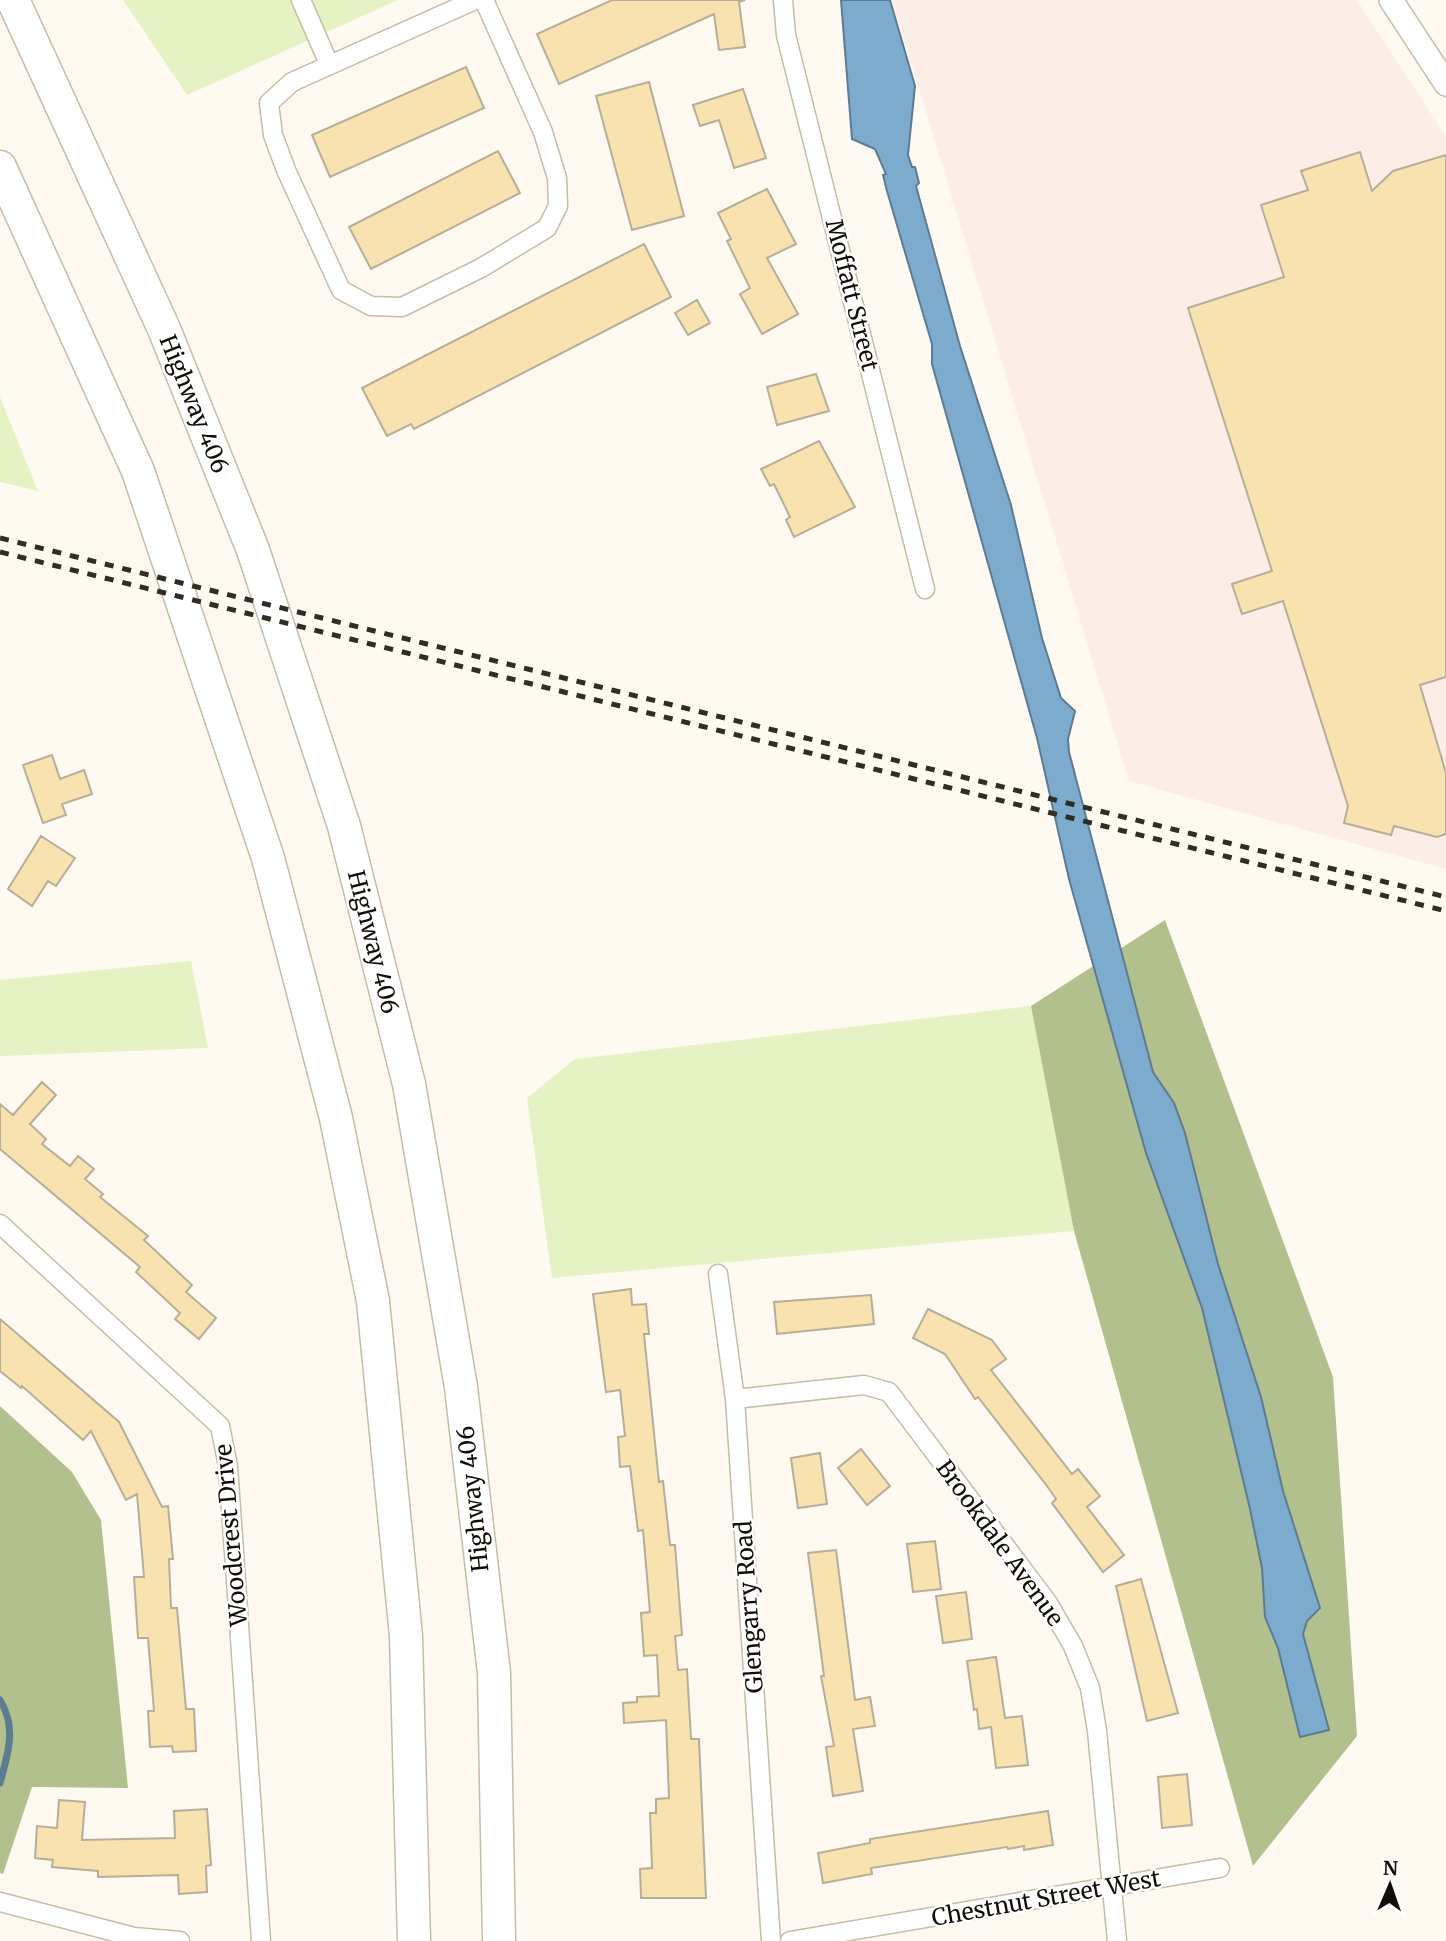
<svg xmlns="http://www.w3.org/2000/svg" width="1446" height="1941" font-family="Merriweather,serif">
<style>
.industrial{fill:#fcede7}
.green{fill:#e5f3c4}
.forest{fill:#b1c08d}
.water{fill:#7dabcd;stroke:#5d7c92;stroke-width:2}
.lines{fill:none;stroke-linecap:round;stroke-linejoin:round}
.stream{stroke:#5d7c92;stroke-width:7}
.building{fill:#f8e2af;stroke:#b7ae99;stroke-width:2}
.minor-casing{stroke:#c6bda7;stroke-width:21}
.tertiary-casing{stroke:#c6bda7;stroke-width:26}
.motorway-casing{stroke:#c6bda7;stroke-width:35}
.minor{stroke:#fff;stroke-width:18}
.tertiary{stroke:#fff;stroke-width:23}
.motorway{stroke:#fff;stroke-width:32}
.rail{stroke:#302d25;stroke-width:5;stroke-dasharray:9 9;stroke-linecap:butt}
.labels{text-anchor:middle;stroke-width:5;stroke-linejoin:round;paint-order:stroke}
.street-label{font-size:23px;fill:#110e07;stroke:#fff}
</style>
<rect width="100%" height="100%" fill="#fefaf1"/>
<path class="industrial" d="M892,0H1357L1446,137V869L1129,781Z"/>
<path class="green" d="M123,0H398L187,95Z
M0,397L38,491L0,482Z
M191,961L208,1048L0,1056V980Z
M1031,1006L1074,1231L552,1278L527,1098L575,1059Z"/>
<path class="forest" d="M1165,920L1333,1377L1357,1736L1253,1866L1074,1231L1031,1006Z
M0,1406L72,1472L101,1520L128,1788L32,1787L3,1874L0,1873Z"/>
<path class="water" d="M841,0H890L915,86L908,155L912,167H915L919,183L916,186L960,346L1011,505L1042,638L1061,698L1075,711L1068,739L1069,752L1153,1072L1174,1103L1185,1133L1218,1264L1261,1397L1283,1491L1320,1608L1307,1621L1303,1634L1329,1730L1300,1737L1278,1648L1265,1617L1262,1568L1250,1509L1202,1308L1146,1153L1069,879L1037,738L932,364V344L887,191L883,175L886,174L875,149L852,139Z"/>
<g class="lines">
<path class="stream" d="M0,1700C17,1728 8,1753 0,1783"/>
</g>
<path class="building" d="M612,0H745L739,2L745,47L719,50L714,14L559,84L537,34Z
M466,67L484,108L330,177L312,135Z
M649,82L684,216L632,230L596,96Z
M743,89L766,158L734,168L719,120L700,126L693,105Z
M498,151L520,193L371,269L349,227Z
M1360,152L1372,191L1393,171L1446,155V677L1420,685L1446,773V834L1437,837L1394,826L1391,835L1344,823L1348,806L1283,601L1242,614L1232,584L1272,571L1188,308L1284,277L1261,205L1308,190L1301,171Z
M767,189L796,244L767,258L798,314L762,334L740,294L750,288L727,241L731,239L718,213Z
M644,244L671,297L414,429L411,424L387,436L362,388Z
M697,300L710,323L688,335L675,313Z
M816,374L829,411L777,425L767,387Z
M819,441L855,507L794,537L786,520L790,517L774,484L770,486L761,469Z
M52,755L60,779L84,770L92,794L62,804L66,815L43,823L23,765Z
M41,836L75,858L56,886L48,881L32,906L8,889Z
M42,1082L56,1095L30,1124L46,1139L42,1144L70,1166L78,1156L94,1169L85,1179L103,1194L100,1197L148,1236L144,1240L192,1285L186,1292L216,1318L199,1339L175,1319L180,1313L136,1272L140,1267L0,1149V1104L13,1115Z
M631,1289L632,1305L646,1304L649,1334H644L659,1482L663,1481L670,1545H675L682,1635L675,1636L678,1670L687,1669L691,1739H699L706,1898H641L640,1869L652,1868L650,1813H656V1799L669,1798L666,1720L624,1723L623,1703L637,1702V1697L659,1696L657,1655L644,1656L641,1613L650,1612L643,1530L638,1531L630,1466L620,1467L618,1437L625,1436L620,1390L606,1392L593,1294Z
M871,1295L874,1324L777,1334L774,1302Z
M928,1309L992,1340L1006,1359L991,1370L1072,1474L1078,1469L1100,1496L1087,1507L1124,1555L1103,1572L1052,1503L1056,1499L1047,1486L978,1397L975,1399L945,1354L913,1338Z
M0,1319L119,1422L162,1507L168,1506L173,1559H169L171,1608H177L186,1709H194L196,1751L173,1752L172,1746L150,1747L148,1711H154L148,1638H138L134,1577H144L137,1494L126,1500L91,1431L83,1440L22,1386L21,1388L0,1371Z
M861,1449L890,1486L867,1505L838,1468Z
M820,1453L827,1504L798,1508L791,1458Z
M935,1541L941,1589L913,1592L907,1544Z
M836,1550L855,1700L870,1697L875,1726L853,1729L863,1791L833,1796L826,1747L834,1746L821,1676H824L808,1553Z
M1141,1579L1178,1713L1147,1721L1116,1586Z
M966,1592L972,1639L943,1643L936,1596Z
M996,1657L1005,1718L1022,1716L1028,1765L996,1768L991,1727L979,1729L977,1709L974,1710L967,1661Z
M1187,1774L1192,1825L1162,1828L1158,1777Z
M59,1800L85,1802L82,1840L175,1838L174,1811L207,1809L211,1865L206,1866L207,1892L179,1894L178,1875L98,1877V1871L52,1867L53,1860L35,1858L37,1826L57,1828Z
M1048,1811L1053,1845L1024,1850V1846L1008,1849L1007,1847L871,1868L872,1874L823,1883L818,1853L870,1843V1839Z"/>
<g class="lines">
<defs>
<path id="minor" d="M301,0L329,64
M475,0L292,82L269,103L273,135L286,170L341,290L371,306L402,307L481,268L547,228L558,206L557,178L543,132L484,0
M783,0L786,35L925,589
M0,1224L220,1426L228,1466L261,1941
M718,1274L735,1399L771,1941
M735,1399L864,1385L889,1392L1048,1603L1073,1646L1090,1688L1097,1731L1117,1941
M0,1902L134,1937L180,1941
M790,1941L1220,1868"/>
<path id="tertiary" d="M1391,0L1446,84"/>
<path id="motorway" d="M13,0L164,329L253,550L344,826L409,1084L461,1387L494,1673L499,1941
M0,167L138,471L268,858L336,1118L373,1301L406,1636L414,1941"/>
</defs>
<use href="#minor" class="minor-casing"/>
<use href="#tertiary" class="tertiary-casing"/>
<use href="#motorway" class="motorway-casing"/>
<use href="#minor" class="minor"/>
<use href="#tertiary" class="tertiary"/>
<use href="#motorway" class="motorway"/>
<path class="rail" d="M0,538L1446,897
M0,552L1446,911"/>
</g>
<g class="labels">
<g class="street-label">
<text transform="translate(852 295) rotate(76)" y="8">Moffatt Street</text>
<text transform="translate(194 404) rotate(68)" y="8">Highway 406</text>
<text transform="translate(373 942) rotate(76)" y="8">Highway 406</text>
<text transform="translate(473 1499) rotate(-96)" y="8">Highway 406</text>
<text transform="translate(231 1535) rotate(-95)" y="8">Woodcrest Drive</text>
<text transform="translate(1000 1543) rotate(54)" y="8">Brookdale Avenue</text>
<text transform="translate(749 1607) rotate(-94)" y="8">Glengarry Road</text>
<text transform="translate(1046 1898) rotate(-10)" y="8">Chestnut Street West</text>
</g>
</g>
<g transform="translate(1390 1885) rotate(2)" stroke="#ffffff" stroke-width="5" paint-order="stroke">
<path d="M0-5L12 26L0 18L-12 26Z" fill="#110e07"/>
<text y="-10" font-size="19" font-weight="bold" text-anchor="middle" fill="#110e07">N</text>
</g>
</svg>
